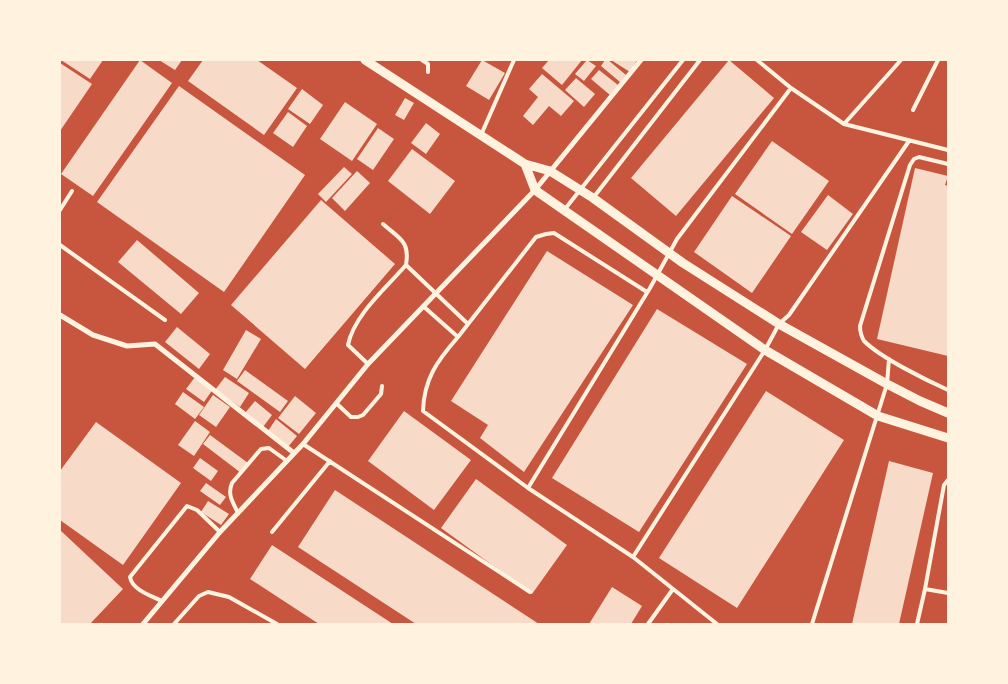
<svg xmlns="http://www.w3.org/2000/svg" width="1008" height="684" font-family="Roboto,sans-serif">
<style>
.building{fill:#f7dbc8}
.lines{fill:none;stroke-linecap:round;stroke-linejoin:round}
.service{stroke:#fff3e0;stroke-width:4}
.minor{stroke:#fff3e0;stroke-width:5}
.tertiary{stroke:#fff3e0;stroke-width:9}
</style>
<rect width="100%" height="100%" fill="#c8553d"/>
<path class="building" d="M61,60H103L90,79Z
M140,60L172,83L93,196L61,174Z
M159,60H182L175,70Z
M203,60H257L297,88L264,135L188,81Z
M482,60L505,73L489,100L466,86Z
M549,60H582L562,85L542,68Z
M587,60L596,66L584,81L575,74Z
M605,60H608L626,75L620,82L601,66Z
M611,60H637L630,72Z
M729,60L774,98L676,216L631,178Z
M60,63L92,84L60,131Z
M599,70L618,85L610,95L591,79Z
M542,74L574,101L561,116L549,106L533,125L523,116L538,97L529,89Z
M576,78L595,94L584,107L565,90Z
M179,86L305,175L224,292L97,202Z
M302,89L323,105L310,124L288,109Z
M405,98L414,103L404,120L395,115Z
M345,102L377,124L352,161L320,139Z
M288,112L307,126L293,147L273,133Z
M426,123L440,134L426,154L411,143Z
M378,128L394,139L373,170L357,159Z
M772,141L829,181L792,234L735,194Z
M412,149L455,181L430,214L388,181Z
M344,167L352,174L326,202L318,194Z
M915,168L948,176L945,185L948,186V356L877,339Z
M357,171L370,183L345,211L332,198Z
M828,195L853,214L827,250L801,232Z
M732,196L791,236L752,293L694,252Z
M321,200L395,264L305,369L231,305Z
M137,240L199,293L181,314L118,262Z
M547,251L633,305L524,472L480,438L488,425L451,401Z
M657,309L747,364L639,532L552,478Z
M177,327L210,354L199,369L165,342Z
M246,330L261,339L237,379L223,370Z
M245,370L288,401L280,412L237,381Z
M195,377L213,389L204,402L186,389Z
M225,377L249,393L240,407L215,390Z
M766,391L844,440L737,608L659,558Z
M183,392L204,407L195,419L175,404Z
M213,395L230,407L216,427L199,415Z
M295,396L316,413L299,434L278,418Z
M255,401L272,415L263,427L245,413Z
M404,411L471,460L434,510L368,461Z
M276,419L297,436L288,447L268,431Z
M195,421L210,432L194,456L178,445Z
M96,422L181,483L123,565L60,520V471Z
M210,435L248,463L241,473L203,444Z
M200,458L218,471L211,481L193,468Z
M889,461L933,473L899,624H852Z
M476,479L567,545L532,594L441,528Z
M206,483L226,497L220,505L200,491Z
M335,490L539,624H416L298,547Z
M208,501L229,514L221,525L201,512Z
M60,530L123,589L90,624L60,623Z
M272,545L393,624H319L250,579Z
M612,587L642,606L631,624H589Z"/>
<g class="lines">
<path class="service" d="M422,60L428,64V72
M757,60L791,88L844,124L948,150
M913,110L938,60
M844,124L901,60
M481,135L514,60
M948,164L919,157L914,159L910,165L860,326C860,332 861,336 864,341C881,358 926,380 948,390
M593,198L700,60
M565,209L683,60
M60,210L72,191
M383,224C400,239 410,241 406,265L468,324
M60,245L165,320
M647,292L554,233L546,234L536,237L458,337C437,361 424,379 423,411L528,488L633,557L717,624
M423,306L458,337
M368,364L348,345C354,315 386,288 406,265
M336,403L351,417H358L363,415L381,394L382,386
M303,444L530,592
M528,488L650,288L677,239L791,88
M238,513C233,502 227,495 232,483L261,449L269,448L287,461
M272,532L330,461
M633,557L765,350L779,324L789,315L909,141
M925,589L948,593
M162,601C152,596 132,590 130,577L187,506L197,510L220,532
M174,624L199,596L208,592L229,597L277,624
M648,624L673,589
M812,624L887,384L889,359
M917,624L925,589L944,485L948,480"/>
<path class="minor" d="M60,315L93,335L127,346L155,344L294,453
M143,624L220,532L303,444L368,364L535,190L641,60"/>
<path class="tertiary" d="M365,60L525,164L550,171L593,198L683,263L779,324L887,384L920,401L948,413
M525,164L535,190L765,350L878,416L948,438"/>
</g>
<rect width="1008" height="684" fill="none" stroke="#fff3e0" stroke-width="122"/>
</svg>
